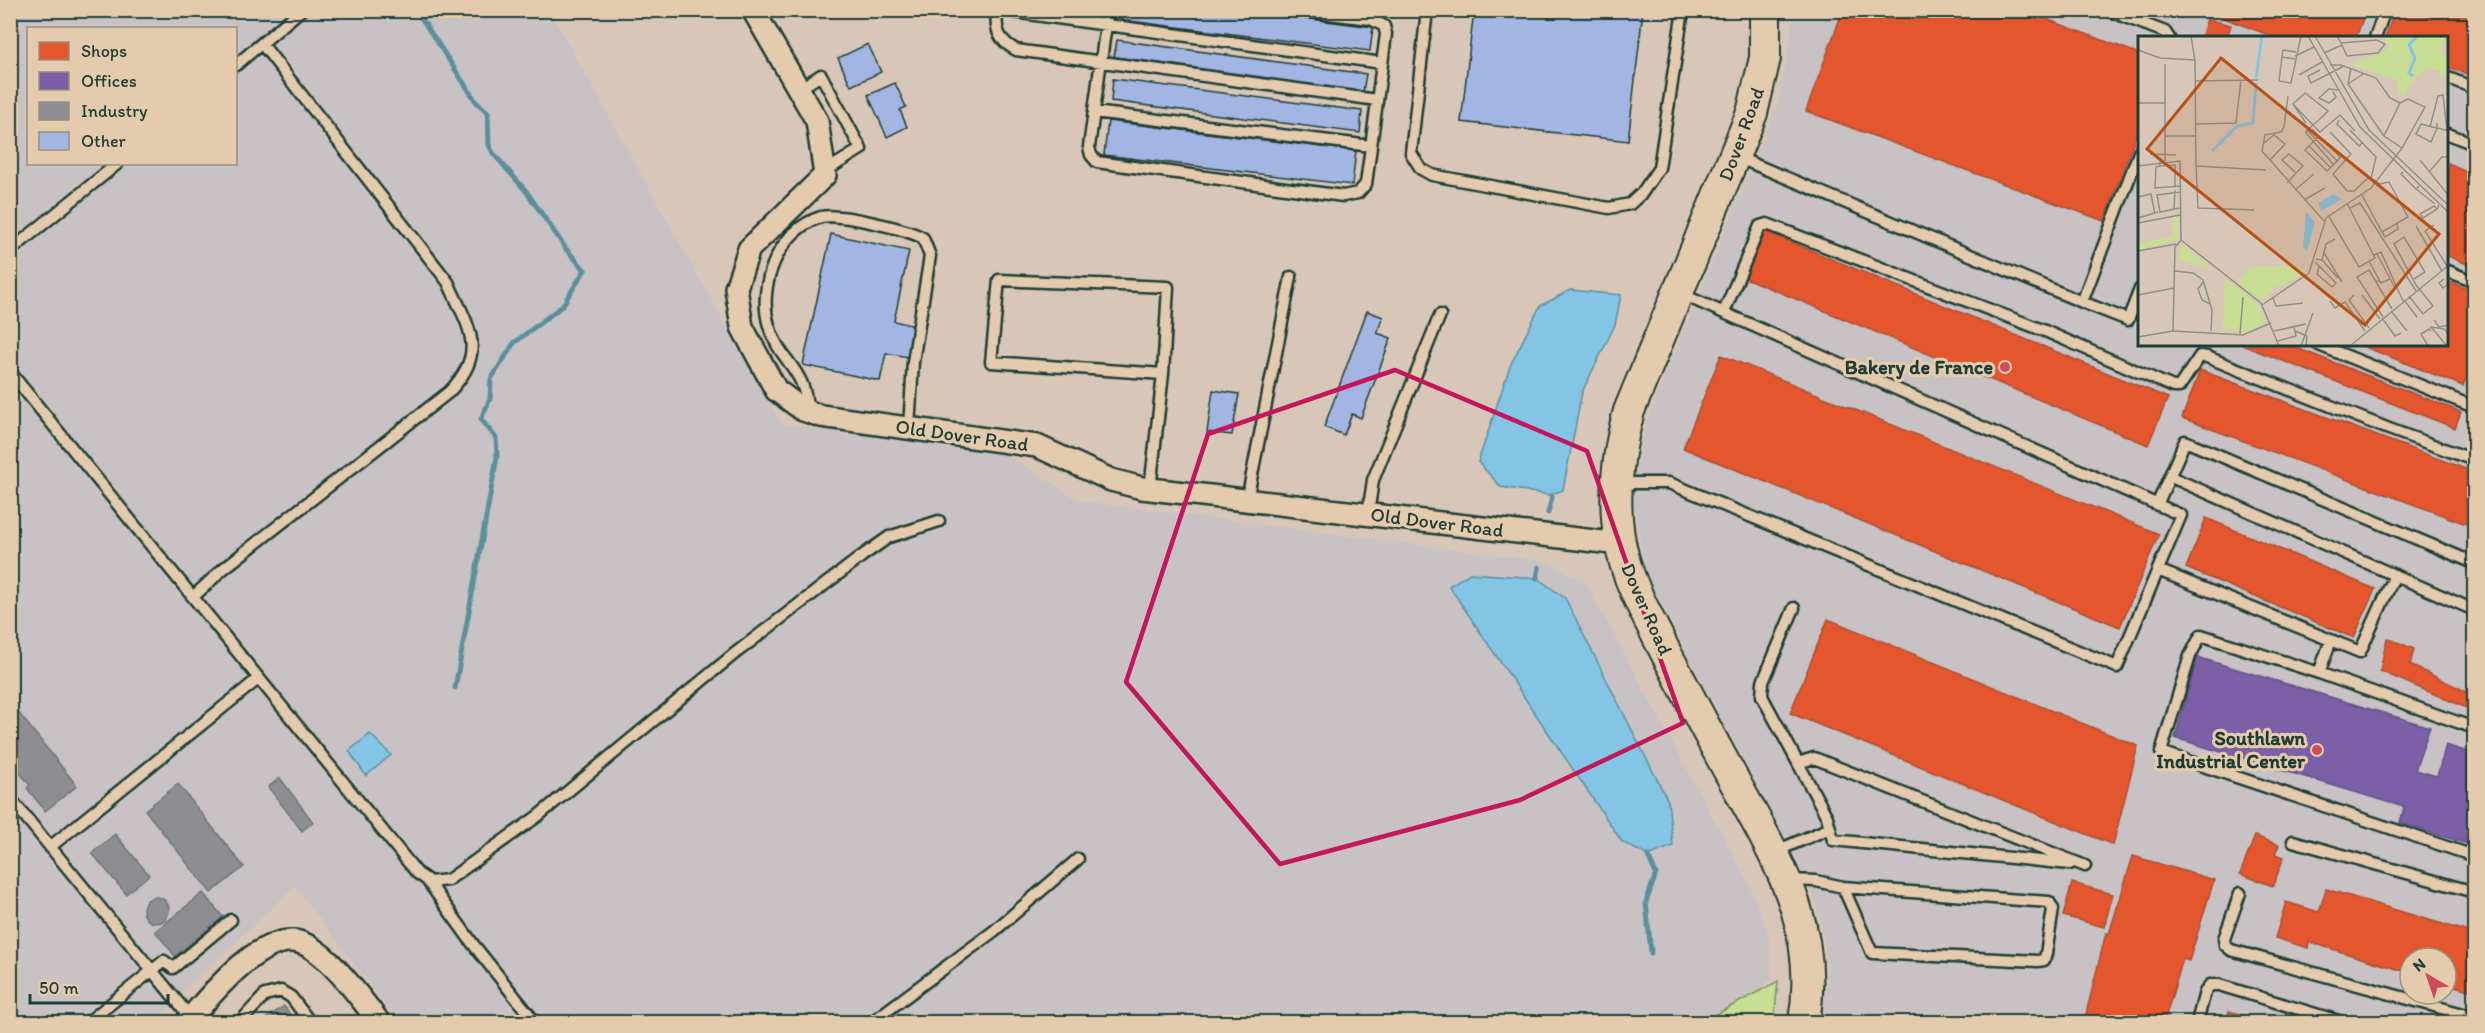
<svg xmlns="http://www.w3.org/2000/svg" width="2485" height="1033" font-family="Itim,sans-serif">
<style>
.built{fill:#c8c2c5;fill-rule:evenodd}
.green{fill:#c7de94;stroke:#738e64;stroke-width:1.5}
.water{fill:#84c5e5;stroke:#5c8f9e;stroke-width:1.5}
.shops{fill:#e4572e;stroke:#a94f30;stroke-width:1.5}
.offices{fill:#7b5ea7;stroke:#5f5484;stroke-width:1.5}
.industry{fill:#8d8d92;stroke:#6c7576;stroke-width:1.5}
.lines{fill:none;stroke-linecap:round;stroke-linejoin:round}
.stream{stroke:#5c8f9e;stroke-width:5}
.building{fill:#a2b5e3;stroke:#1f3d34;stroke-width:1.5}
.lane-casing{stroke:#1f3d34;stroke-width:15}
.street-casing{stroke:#1f3d34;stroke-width:26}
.secondary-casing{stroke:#1f3d34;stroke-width:34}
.lane{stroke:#e5cbad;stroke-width:10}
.street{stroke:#e5cbad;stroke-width:21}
.secondary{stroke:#e5cbad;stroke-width:30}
.marked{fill:none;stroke:#c2185b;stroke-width:4.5;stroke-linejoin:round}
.poi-dot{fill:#d1495b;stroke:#e5cbad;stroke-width:2}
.labels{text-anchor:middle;stroke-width:6;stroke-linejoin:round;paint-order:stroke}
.street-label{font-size:20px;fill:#1f3d34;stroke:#e5cbad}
.poi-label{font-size:20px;font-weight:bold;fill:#1f3d34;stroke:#e5cbad;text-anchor:end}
.inset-river{fill:none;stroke:#84c5e5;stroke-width:3}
.inset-road{fill:none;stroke:#8e9083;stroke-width:1.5}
.view{fill:#b65216;fill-opacity:0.15;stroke:#b65216;stroke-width:3}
.inset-edge{fill:none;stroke:#1f3d34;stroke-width:3}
</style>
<rect width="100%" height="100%" fill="#d8c7b8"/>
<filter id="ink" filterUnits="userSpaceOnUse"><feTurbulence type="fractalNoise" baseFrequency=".0167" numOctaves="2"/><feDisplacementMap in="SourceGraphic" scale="12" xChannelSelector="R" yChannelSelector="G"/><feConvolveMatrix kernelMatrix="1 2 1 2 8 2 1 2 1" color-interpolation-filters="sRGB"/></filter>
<g filter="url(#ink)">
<path class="built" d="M10,11H550L781,424L1006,454L1080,501L1544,561L1585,581L1749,884L1769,935L1772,979L1714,1022H398L295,886L188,987L157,1022H11ZM28,28H236V164H28Z
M1792,11H2474V1022H1821L1827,981L1824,938L1814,898L1798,863L1653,589L1642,557L1633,492L1641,440L1650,412L1779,101L1791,36ZM2140,38H2448V345H2140ZM2410,958H2446V994H2410Z"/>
<path class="green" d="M1778,981L1774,1022H1702Z"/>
<path class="water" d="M1570,290L1621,295L1615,325L1582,392L1563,490L1549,495L1501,487L1478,462L1510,366L1540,306Z
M1470,573L1537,578L1565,598L1668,801L1673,846L1648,856L1622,842L1449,586Z
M370,734L391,755L366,776L349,751Z"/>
<path class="shops" d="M1843,10H2022L2140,54V125L2104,221L1806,111Z
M2203,10H2366L2356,38H2276Z
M2395,10H2474V77L2448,67V38H2385Z
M2207,19L2231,25L2227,38H2201Z
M2448,163L2474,174V267L2448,256Z
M1764,231L2168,398L2148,445L1745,278Z
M2448,281L2474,292V373L2469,371L2463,386L2360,345H2448Z
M2242,345H2289L2461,412L2455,428Z
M1721,355L2159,534L2120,627L1683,448Z
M2200,370L2474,472V527L2182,418Z
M2206,518L2375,589L2354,638L2186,568Z
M1828,619L2138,746L2113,845L1790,713Z
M2387,638L2414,649L2410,665L2474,695L2471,710L2380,671Z
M2255,836L2279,845L2275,854L2284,857L2273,886L2240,874Z
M2133,856L2214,880L2189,961L2183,959L2164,1022H2084L2106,933L2109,934Z
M2072,883L2113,894L2104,927L2063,916Z
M2326,889L2469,932L2471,924L2474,925V992L2446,983V958H2410V973L2309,942L2308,948L2275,938L2286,902L2319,912Z
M2229,1011L2268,1022H2226Z"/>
<path class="offices" d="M2197,657L2430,727L2415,770L2437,776L2446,745L2474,754V846L2400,823L2404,807L2175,738Z"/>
<path class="industry" d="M10,702L77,786L45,811L27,788L30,785L10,761Z
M280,778L313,822L302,831L268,787Z
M178,784L244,867L211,893L145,810Z
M115,834L149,875L126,894L92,853Z
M203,893L223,917L175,956L155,931Z
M143 910a13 13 0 1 1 26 0a13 13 0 1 1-26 0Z
M284,1006L296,1022H261Z"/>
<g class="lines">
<path class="stream" d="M416,10L477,103L488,112L489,145L493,153L526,191L566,249L585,270L562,306L514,343L491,379L490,399L481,419L496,438L497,457L455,688
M1548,513L1552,497
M1537,578L1539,567
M1648,856L1656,874L1646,902L1651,953"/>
</g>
<path class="building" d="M1122,10H1239L1373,27L1370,51L1121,20Z
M1474,10H1643L1628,141L1461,122Z
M1117,40L1366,74L1363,92L1114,57Z
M868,44L881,72L851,86L838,58Z
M1113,79L1362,111L1360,133L1111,101Z
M895,83L906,107L900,110L907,127L887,137L868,95Z
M1108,121L1356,151L1352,185L1104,155Z
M831,234L909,251L894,321L915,326L908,357L886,353L880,381L803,365Z
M1367,311L1383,317L1377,333L1391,338L1361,418L1352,414L1344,435L1324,427Z
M1213,390L1239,394L1232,435L1207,432Z"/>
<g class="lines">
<defs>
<path id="lane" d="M997,10C995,30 998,40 1016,50L1377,100
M999,10L1382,63
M1108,10L1089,147L1091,155L1097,162L1343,196L1358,193L1366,184L1386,34L1384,26L1371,19L1295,10
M1427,10L1411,153L1421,169L1432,175L1609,208L1630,204L1642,193L1659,168L1683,10
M2107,10L2165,32L2169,38
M2375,38L2385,10
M236,65L301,10
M2448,78L2474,88
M799,89L821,75L861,149L824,172
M1094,112L1371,146
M2448,134L2474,144
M1737,157L2082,302L2140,150
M10,251L117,164
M2448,271L2474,282
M2082,302L2128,320L2140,289
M1724,312L1760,226L1767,224L2045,331L2173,387H2179L2200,356L2207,357L2389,429L2474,460
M2319,345L2474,407
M10,372L417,873L430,882L448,880L538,816L733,655L862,556L889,537L939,521
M807,412C807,369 780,363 769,326C757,286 778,230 821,217C839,213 907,229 923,238L930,256L913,362L909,428
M2171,477L2474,610
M1617,483H1669L2117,667L2181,515L1679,293
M1150,489L1163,374L1168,287L999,280L991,362L1163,374
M1247,500L1291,277
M2157,505L2185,441L2474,563
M1368,514L1373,480L1440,315
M2158,570L2360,652L2395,575
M193,597L223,569L449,392C489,351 468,327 448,282L262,44
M2331,640L2319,673L2201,635L2190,656L2161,752L2474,856
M2319,673L2474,728
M1798,763L1814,758L2085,866
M10,798L191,1018
M1830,828L1833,840L2070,864
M2293,841L2474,892
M50,847L258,679
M1774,852L1830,828L1827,817L1762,696L1763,682L1794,608
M427,880L473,944L535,1022
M1790,880L1816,881L1843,887L2049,902L2053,909L2046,954L2044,960L2038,961L1872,953L1843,887
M2240,893L2224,939L2225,945L2231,950L2474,1017
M88,1022L164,961L173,968L231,920
M240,1022L265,995L281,991L291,997L310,1022
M872,1022L994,931L1078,859
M2197,1022L2205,992L2210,985H2219L2342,1022"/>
<path id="street" d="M753,10L817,121L825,175L749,249L736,288L742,327L776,390L803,410L821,416L1037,446L1111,480L1142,488L1620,544
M187,1022C210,996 256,938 294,941C323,944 362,1000 379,1022"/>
<path id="secondary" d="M1765,10V58L1752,113L1629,411C1617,455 1612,497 1620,542C1627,582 1649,619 1667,655C1690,698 1712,741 1736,784C1779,863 1820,927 1804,1022"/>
</defs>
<use href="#lane" class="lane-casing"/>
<use href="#street" class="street-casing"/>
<use href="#secondary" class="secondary-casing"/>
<use href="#lane" class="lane"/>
<use href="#street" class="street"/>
<use href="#secondary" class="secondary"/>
</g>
</g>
<path class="marked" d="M1395,370L1587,451L1683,723L1520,800L1280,864L1126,682L1208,434Z"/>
<g class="poi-dot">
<circle cx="2005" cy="367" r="6"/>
<circle cx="2317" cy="750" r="6"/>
</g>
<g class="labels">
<g class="street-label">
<text transform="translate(1741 134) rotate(-70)" y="7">Dover Road</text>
<text transform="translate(962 435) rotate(8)" y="7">Old Dover Road</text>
<text transform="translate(1437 522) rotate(7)" y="7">Old Dover Road</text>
<text transform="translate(1647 609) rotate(66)" y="7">Dover Road</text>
</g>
<g class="poi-label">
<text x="1993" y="374">Bakery de France</text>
<text x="2305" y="745">Southlawn<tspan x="2305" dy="23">Industrial Center</tspan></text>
</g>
</g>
<g transform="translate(2138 36)">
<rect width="310" height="310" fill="#d8c7b8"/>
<path d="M245,0H308L302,19L310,22V32L302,45L301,35L290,31L278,41L266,60L261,58L258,44L212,28L247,16L250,9ZM41,180L40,204L0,214V207L34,201L35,181ZM43,208L71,230L70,232L40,224ZM125,230H143L169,234L146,250L137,251L129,262L119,263L100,247L108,234ZM86,242L120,268L128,286L111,295L85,293Z" fill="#c7de94"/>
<path d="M196,158L204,163L183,175L180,167ZM168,176L177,186L169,215L165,211Z" fill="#84c5e5"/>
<path class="inset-river" d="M275,40L271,37L277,22L271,9L279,0M118,42L124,0M74,115L99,90L115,87L118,47"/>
<path class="inset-road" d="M53,0L57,25M170,0L222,91L311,177M177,0L231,94L311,170M199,0L203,7L209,20L240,17L247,8L239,4L203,7M0,14L22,22L57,24L58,130L128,134M186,17L204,9M157,20L176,11M144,21L141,45L153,47L163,0M157,23L144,21L145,14L158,16M27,28V125M192,29H203L238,42L252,62L262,67M213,32L210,48L246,100M182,34L170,40L173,47L206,30M161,39L184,26M57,45L120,44M210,48L225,38M195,56L198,61L191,67L181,62L191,53L200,54M150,60L146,91L143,96L127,99L124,115L186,185M0,67H27M155,68L168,87M201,84L199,88L221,110L224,107M299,87V92L293,106L278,98L283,88L294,91L299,92L311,95M57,88L98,87L103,44M292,91L300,60L305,59L309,94M174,93L202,121V122L189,135L167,114L181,100M169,94L200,126M212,94L238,121L233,143M192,96L213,118L195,138L209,155H216L231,141L242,148L251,146L270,181L244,196L224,159M27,100H57M126,107L136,99L147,108L132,124M171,110L193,132M12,118L38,119M282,124L311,160M22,126V130L18,131L17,152L43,150M58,129L60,172L116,174M196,129L168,97L169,94L173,91L175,89L181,84L190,75L167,57L155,68L175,89L182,96L202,79L217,95M0,130L42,125L43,204L123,267L141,310M22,130L37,129V150M265,136L263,138L278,153L281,150M291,136L304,121H311M149,147L158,137L165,130L151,118L144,124L158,137M278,153L297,168M157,154L176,138M0,161L13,158L17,178M166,164L187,152M42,172L22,176L19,159L43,156M212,172L222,167L278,255M36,173L37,154M299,173L296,170L282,178L285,182L299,173L301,169M190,179L221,231L237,222L209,167M0,182L20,176M0,187L42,179M296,189L287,195L309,230M278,190L304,235M244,196L247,201L260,193L259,188M0,215L38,208M186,217L204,246M239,218L257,252M236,219L243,216L265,265M178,223L184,224L188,208L197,203M184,224L200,242M231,225L243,247L252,243M177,226L198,247L194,251L179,238L181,231M37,235L55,237L65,244L74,274L73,295M306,243L301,247L305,252L310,248M242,244L238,246L231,234L219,241L245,281M66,245L60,253L64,264L72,268M238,246L254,273M0,259L36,252M216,259L211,264L231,292M224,259L242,283M271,260L285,278L295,270L278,249L256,208L266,201L287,236L276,243M135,262L138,270L165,267M266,264L279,281M192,265L197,272L207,266L227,295M124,269L171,237L188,182L233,152L264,112L287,71L270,63L262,67L246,100L264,112M253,275L269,295M244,282L257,300L263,297M296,284L301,291L311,289M35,295L37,211L43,204M136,295L168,288M157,295L169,300L168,310M102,298L105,261M0,301L35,295L105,299L133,287M140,305L158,300L156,291M163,310L175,277M212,310L311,229M290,310L283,298L291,293L293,295M309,310L293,291L306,293L311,298"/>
<path class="view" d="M83,22L301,198L227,289L9,113Z"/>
<rect width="310" height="310" class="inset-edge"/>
</g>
<rect width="2485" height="1033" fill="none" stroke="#e5cbad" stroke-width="36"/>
<rect x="18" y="18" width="2449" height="997" fill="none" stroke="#1f3d34" stroke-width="2" filter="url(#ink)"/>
<rect x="27" y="27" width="210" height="138" fill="#e5cbad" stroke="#96927d" stroke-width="1.5"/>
<rect x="39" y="42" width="30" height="18" fill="#e4572e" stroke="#96927d" stroke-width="1.5"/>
<text x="81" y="57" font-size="18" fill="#1f3d34">Shops</text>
<rect x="39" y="72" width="30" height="18" fill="#7b5ea7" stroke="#96927d" stroke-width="1.5"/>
<text x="81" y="87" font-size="18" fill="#1f3d34">Offices</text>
<rect x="39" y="102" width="30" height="18" fill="#8d8d92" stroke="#96927d" stroke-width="1.5"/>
<text x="81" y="117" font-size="18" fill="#1f3d34">Industry</text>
<rect x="39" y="132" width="30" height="18" fill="#a2b5e3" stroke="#96927d" stroke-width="1.5"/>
<text x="81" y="147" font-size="18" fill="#1f3d34">Other</text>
<g transform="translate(2428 976) rotate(321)"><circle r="28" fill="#e5cbad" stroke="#96927d" stroke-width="1.5"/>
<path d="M0-4.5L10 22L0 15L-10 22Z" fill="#d1495b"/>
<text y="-9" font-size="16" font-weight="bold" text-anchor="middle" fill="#1f3d34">N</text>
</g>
<path d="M30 994v9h138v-9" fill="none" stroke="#1f3d34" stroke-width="3"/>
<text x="39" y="994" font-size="18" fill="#1f3d34" stroke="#e5cbad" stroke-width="4.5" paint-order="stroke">50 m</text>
</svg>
